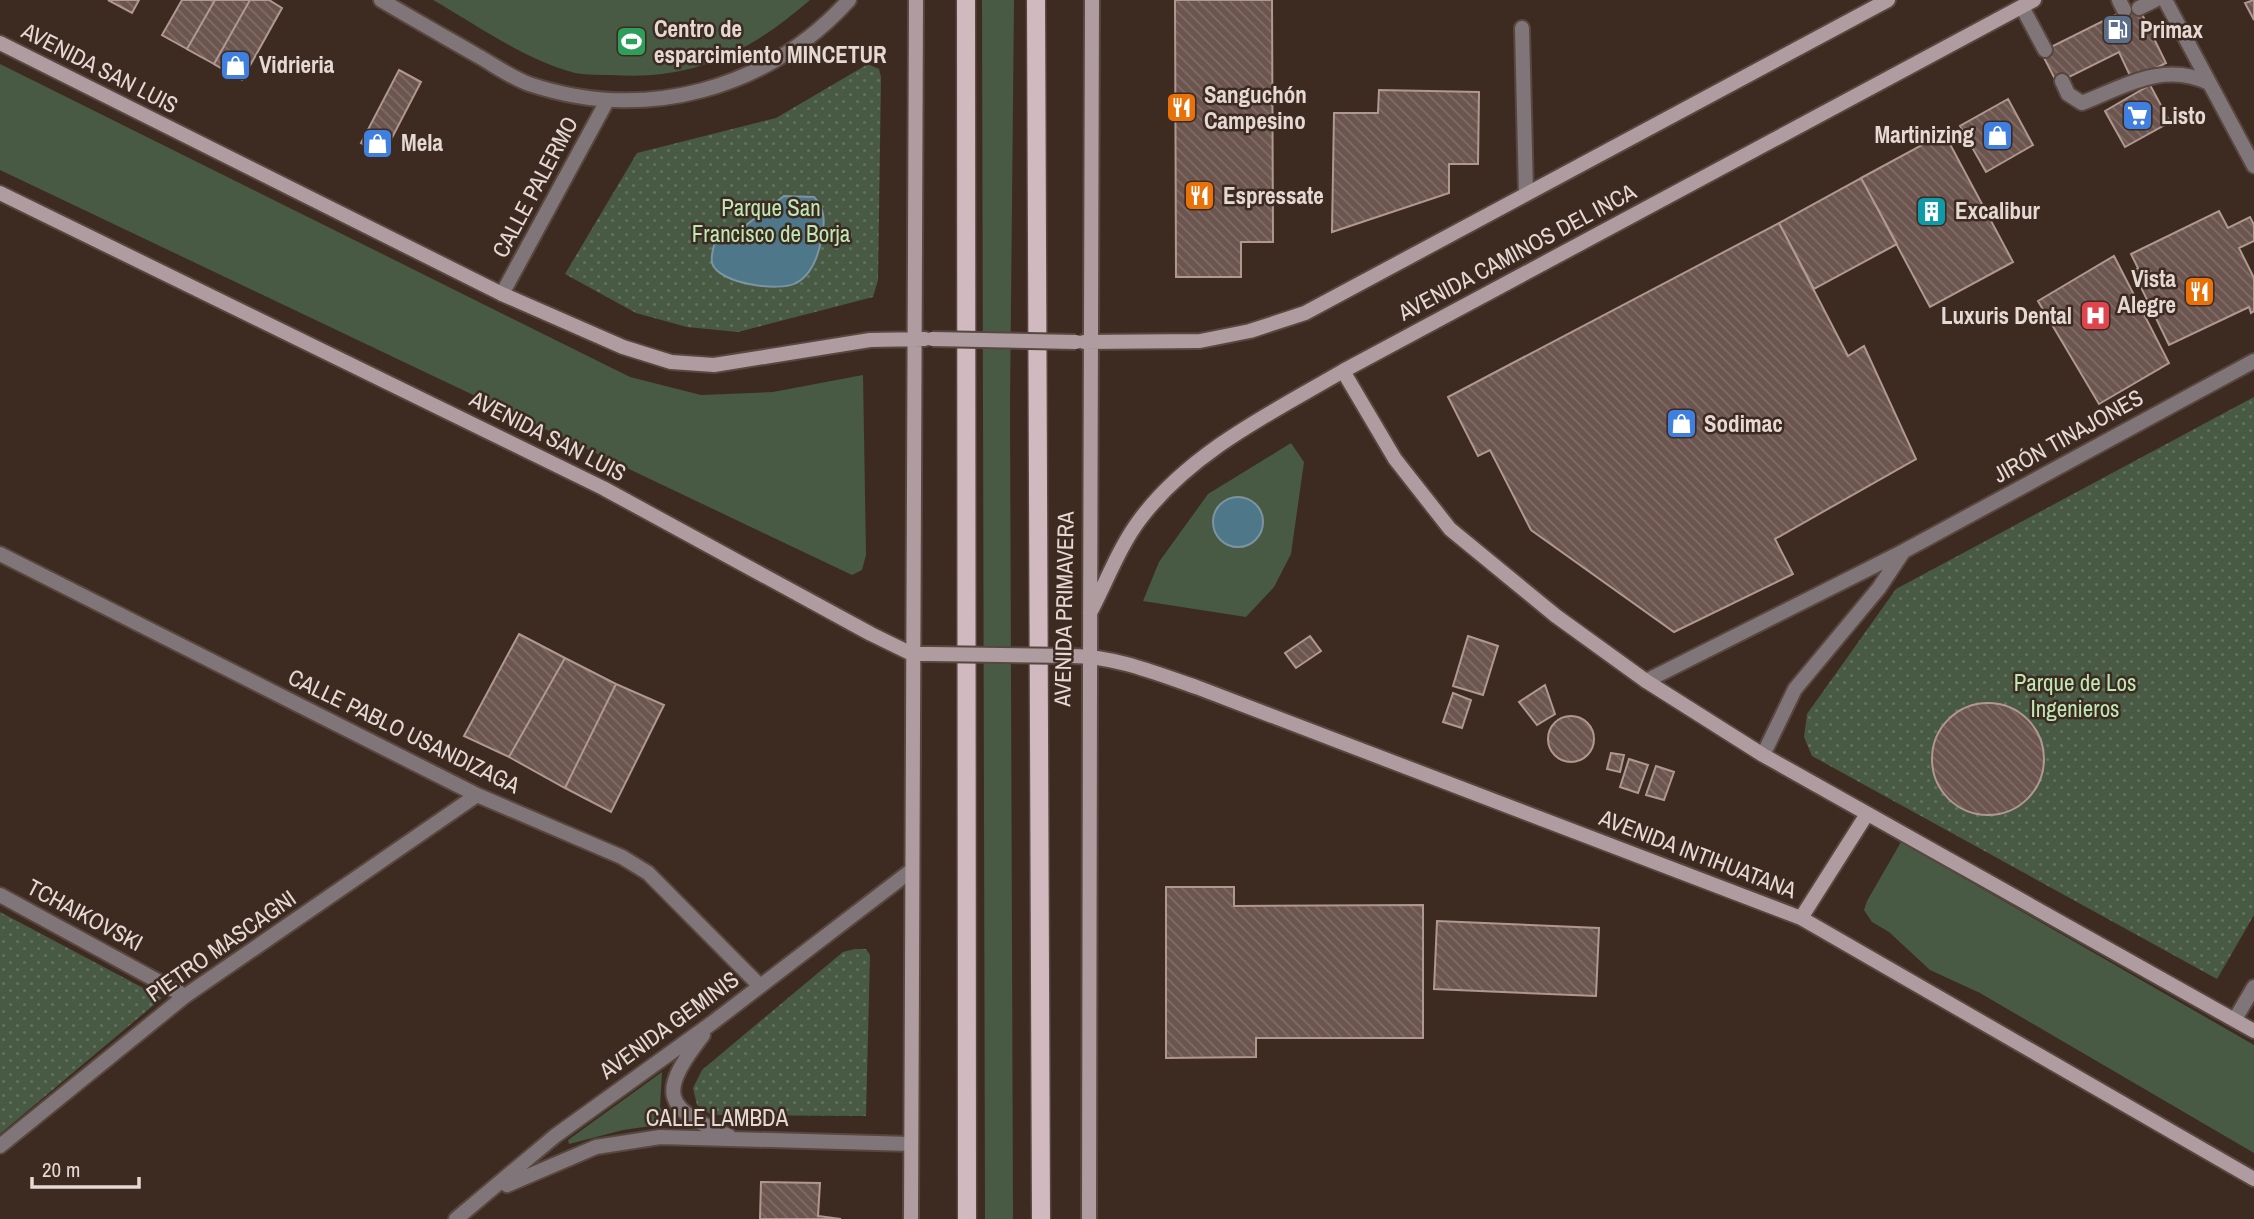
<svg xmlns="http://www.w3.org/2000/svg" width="2254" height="1219" font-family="'Archivo Narrow',sans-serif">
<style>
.grass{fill:#485a44}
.park{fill:url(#park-dots)}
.water{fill:#4e778a;stroke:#7b94a0;stroke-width:2}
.building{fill:url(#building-back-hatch);stroke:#b09890;stroke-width:2}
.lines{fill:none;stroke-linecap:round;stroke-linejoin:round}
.service-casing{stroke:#58473e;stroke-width:18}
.minor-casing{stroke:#58473e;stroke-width:18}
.tertiary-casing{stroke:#58473e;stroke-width:18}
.secondary-casing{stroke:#58473e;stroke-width:18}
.primary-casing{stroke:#58473e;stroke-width:21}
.service{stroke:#807578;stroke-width:14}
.minor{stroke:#807578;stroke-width:14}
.tertiary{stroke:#807578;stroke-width:14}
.secondary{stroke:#ae9ca0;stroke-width:14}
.primary{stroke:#d1babf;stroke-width:18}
.secondary-bridge-casing{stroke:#58473e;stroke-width:18;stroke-linecap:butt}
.secondary-bridge{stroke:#ae9ca0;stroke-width:14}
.labels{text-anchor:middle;stroke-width:5;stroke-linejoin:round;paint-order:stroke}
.poi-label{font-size:23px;font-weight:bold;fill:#e5d9d3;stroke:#3d2b22;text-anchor:start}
.street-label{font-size:23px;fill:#e5d9d3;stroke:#3d2b22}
.park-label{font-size:23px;fill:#bde9b4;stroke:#3d2b22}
</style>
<defs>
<pattern id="park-dots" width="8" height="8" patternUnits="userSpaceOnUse" patternTransform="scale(1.75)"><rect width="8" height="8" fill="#485a44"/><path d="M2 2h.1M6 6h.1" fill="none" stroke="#62715e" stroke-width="1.8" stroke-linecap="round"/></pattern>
<pattern id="building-back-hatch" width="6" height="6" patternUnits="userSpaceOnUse" patternTransform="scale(1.75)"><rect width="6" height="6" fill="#6b554e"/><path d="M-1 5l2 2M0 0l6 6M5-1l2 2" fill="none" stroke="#806d67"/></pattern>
</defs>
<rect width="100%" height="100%" fill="#3d2b22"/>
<path class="grass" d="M433,0H810C750,52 693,81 612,75C600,75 587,75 575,73C525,60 477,25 433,0Z
M982,0H1014L1010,404L1013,1219H985Z
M0,64L630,377L701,395L773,392L863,375L866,555L862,570L852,575L0,170Z
M1291,443L1304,462L1291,554L1274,587L1246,617L1143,601L1159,562L1208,494Z
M1901,842L2254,1045V1153L1980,993L1930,970L1889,932L1872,922L1864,910L1867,901Z
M662,1072L660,1107L672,1123L623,1130L569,1144L568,1140Z"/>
<path class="park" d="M868,64L879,69L881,77L878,280L873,297L738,332L687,327L636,313L565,274L637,153L776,118Z
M2254,397V915L2217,979L1812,756L1804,737L1807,714L1896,589Z
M0,912L162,998L0,1134Z
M855,949H866L870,955L866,1116L720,1115L710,1114L697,1105L693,1088L702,1070L843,952Z"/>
<path class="water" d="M784,196L814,197C825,208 825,222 822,237C819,253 812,275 796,283C780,292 718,284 712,263C711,256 713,248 715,242L737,232Z
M1213 522a25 25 0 1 1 50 0a25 25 0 1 1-50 0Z"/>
<path class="building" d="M108,0H139L132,13Z
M182,0H215L187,49L162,35Z
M215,0H250L214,64L187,49Z
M250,0H269L282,8L242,80L214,64Z
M1175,0H1272L1273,242H1241V277H1176Z
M2254,0V20L2245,3Z
M2137,4L2166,63L2132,80L2119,52L2057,83L2041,52Z
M399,70L421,82L383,155L361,143Z
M2150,85L2170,122L2125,147L2105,111Z
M1379,90L1479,92L1478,164H1449V193L1332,232L1334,113H1378Z
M2008,99L2033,145L1986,172L1960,126Z
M1944,133L2013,262L1930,307L1861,178Z
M1861,178L1897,244L1814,289L1779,223Z
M2219,211L2228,228L2250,217L2254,225V241L2239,248L2254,278V311L2251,313L2249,307L2169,345L2133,271L2138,268L2131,254Z
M1779,223L1848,356L1864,346L1916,459L1775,539L1793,574L1674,632L1531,530L1490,450L1478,456L1448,397Z
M2114,256L2169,363L2099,404L2038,301Z
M519,634L565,658L509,757L464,736Z
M1310,636L1321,651L1296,668L1285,653Z
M1468,636L1498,646L1483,695L1453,686Z
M565,658L616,684L565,788L509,757Z
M616,684L664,705L611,812L565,788Z
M1545,685L1555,714L1537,725L1519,702Z
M1453,693L1471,700L1462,728L1443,722Z
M1932 759a56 56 0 1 1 112 0a56 56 0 1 1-112 0Z
M1548 739a23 23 0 1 1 46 0a23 23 0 1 1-46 0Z
M1611,753L1624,755L1620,772L1607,769Z
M1629,759L1648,765L1638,793L1620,787Z
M1656,766L1674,772L1664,800L1646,795Z
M1166,887H1234V906L1423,905V1038H1256V1057L1166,1058Z
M1437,921L1599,928L1596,996L1434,989Z
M761,1182L820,1183L818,1216L841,1219H760Z"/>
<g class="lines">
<defs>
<path id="service" d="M2119,0L2124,10
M2022,7L2045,50
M2139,8L2155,0
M1522,28L1526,194
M2062,81L2068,94L2082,103C2125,86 2164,61 2209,83"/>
<path id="minor" d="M2165,0L2254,166
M502,294L607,101
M0,554L477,795L622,857L648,873L760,986
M1646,681L1904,551L2254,361
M1763,755L1795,689L1879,588L1903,552
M0,895L185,996
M2235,1019L2254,987
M0,1146L185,996L477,795"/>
<path id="tertiary" d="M381,0C413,19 445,37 478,56C494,65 512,78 529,84C645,123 767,90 849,0
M703,1035C658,1093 662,1108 729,1136
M507,1185L596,1147L660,1137L911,1144
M456,1219L555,1136L712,1023L912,870"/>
<path id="secondary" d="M0,43L502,294L623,347L671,362L714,365L870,340L925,339
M0,193L603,488L871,634L912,654H931
M1084,342L1200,341L1250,331L1305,313L1888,0
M1343,371L1395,459L1450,529L1556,616L1646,681L1763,755L2254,1031
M1090,613C1106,583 1120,545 1141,518C1192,451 1271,413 1343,371L2034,0
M1071,656C1115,656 1158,674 1199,688L1801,918L2254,1179
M1801,918L1867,814
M911,1219L916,0
M1089,1219C1087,813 1093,406 1092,0"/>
<path id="primary" d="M966,0L967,1219
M1036,0L1041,1219"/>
</defs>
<use href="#service" class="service-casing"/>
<use href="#minor" class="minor-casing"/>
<use href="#tertiary" class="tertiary-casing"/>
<use href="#secondary" class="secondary-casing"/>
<use href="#primary" class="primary-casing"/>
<use href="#service" class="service"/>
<use href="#minor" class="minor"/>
<use href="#tertiary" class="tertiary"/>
<use href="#secondary" class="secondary"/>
<use href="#primary" class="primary"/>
<defs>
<path id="secondary-bridge" d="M932,339L1076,342
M931,654L1071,656"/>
</defs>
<use href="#secondary-bridge" class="secondary-bridge-casing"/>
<use href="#secondary-bridge" class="secondary-bridge"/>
</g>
<defs>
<symbol id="fuel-square" viewBox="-11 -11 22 22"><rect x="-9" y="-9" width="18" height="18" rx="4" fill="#5c6f8a" stroke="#3d2b22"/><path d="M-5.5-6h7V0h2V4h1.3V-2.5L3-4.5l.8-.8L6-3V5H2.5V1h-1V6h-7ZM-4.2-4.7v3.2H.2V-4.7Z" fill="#fff"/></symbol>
<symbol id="stadium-square" viewBox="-11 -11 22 22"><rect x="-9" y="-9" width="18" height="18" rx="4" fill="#2e9e5b" stroke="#3d2b22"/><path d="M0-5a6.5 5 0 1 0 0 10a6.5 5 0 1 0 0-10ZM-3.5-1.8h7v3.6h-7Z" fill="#fff"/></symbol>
<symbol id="shop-square" viewBox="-11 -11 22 22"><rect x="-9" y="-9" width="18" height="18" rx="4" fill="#3f7fe0" stroke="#3d2b22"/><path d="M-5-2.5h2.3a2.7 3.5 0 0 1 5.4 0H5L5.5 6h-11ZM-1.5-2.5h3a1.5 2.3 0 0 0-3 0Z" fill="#fff"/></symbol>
<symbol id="restaurant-square" viewBox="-11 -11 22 22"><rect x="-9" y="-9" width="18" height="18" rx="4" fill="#e8710a" stroke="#3d2b22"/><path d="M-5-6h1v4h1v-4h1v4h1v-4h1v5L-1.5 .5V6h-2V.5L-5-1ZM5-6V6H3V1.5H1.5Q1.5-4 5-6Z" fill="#fff"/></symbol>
<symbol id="supermarket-square" viewBox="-11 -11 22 22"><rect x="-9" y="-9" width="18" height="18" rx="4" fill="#3f7fe0" stroke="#3d2b22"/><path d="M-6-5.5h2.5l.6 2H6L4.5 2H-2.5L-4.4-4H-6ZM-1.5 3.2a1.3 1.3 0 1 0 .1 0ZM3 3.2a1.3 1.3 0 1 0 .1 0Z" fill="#fff"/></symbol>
<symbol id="building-square" viewBox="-11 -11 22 22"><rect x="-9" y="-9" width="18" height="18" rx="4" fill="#0f9aa8" stroke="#3d2b22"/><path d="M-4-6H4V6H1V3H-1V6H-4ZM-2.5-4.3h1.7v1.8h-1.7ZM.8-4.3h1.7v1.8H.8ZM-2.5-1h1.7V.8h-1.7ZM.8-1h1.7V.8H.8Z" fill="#fff"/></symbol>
<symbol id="hospital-square" viewBox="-11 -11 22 22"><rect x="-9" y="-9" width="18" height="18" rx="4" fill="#e0444e" stroke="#3d2b22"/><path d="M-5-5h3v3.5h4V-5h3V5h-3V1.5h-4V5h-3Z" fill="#fff"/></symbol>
</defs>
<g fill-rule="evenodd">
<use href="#fuel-square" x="2100" y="12" width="35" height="35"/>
<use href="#stadium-square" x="614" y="24" width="35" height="35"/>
<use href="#shop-square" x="218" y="48" width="35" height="35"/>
<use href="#restaurant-square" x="1164" y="90" width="35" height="35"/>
<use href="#supermarket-square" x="2120" y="98" width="35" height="35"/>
<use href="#shop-square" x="1980" y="118" width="35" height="35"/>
<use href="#shop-square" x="360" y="126" width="35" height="35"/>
<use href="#restaurant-square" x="1182" y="178" width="35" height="35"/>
<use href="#building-square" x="1914" y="194" width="35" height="35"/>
<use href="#restaurant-square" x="2182" y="274" width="35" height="35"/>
<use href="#hospital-square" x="2078" y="298" width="35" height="35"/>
<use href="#shop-square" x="1664" y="406" width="35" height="35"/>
</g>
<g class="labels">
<g class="poi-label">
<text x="654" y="37">Centro de<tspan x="654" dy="26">esparcimiento MINCETUR</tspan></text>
<text x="2140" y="38">Primax</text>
<text x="259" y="73">Vidrieria</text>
<text x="1204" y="103">Sanguchón<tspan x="1204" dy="26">Campesino</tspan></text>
<text x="2161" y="124">Listo</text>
<text x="1974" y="143" text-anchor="end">Martinizing</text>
<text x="401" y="151">Mela</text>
<text x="1223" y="204">Espressate</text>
<text x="1955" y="219">Excalibur</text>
<text x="2176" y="287" text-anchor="end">Vista<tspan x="2176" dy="26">Alegre</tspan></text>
<text x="2072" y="324" text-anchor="end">Luxuris Dental</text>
<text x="1704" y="432">Sodimac</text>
</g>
<g class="street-label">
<text transform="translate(100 68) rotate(27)" y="8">AVENIDA SAN LUIS</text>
<text transform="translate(535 187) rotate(-62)" y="8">CALLE PALERMO</text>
<text transform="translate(1517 252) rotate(-28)" y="8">AVENIDA CAMINOS DEL INCA</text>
<text transform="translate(548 436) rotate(27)" y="8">AVENIDA SAN LUIS</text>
<text transform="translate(2068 436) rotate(-29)" y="8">JIRÓN TINAJONES</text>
<text transform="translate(1064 609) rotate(-89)" y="8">AVENIDA PRIMAVERA</text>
<text transform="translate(404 731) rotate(26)" y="8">CALLE PABLO USANDIZAGA</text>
<text transform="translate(1698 854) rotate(21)" y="8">AVENIDA INTIHUATANA</text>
<text transform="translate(85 915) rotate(28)" y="8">TCHAIKOVSKI</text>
<text transform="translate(221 946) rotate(-35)" y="8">PIETRO MASCAGNI</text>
<text transform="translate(669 1025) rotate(-36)" y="8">AVENIDA GEMINIS</text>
<text x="717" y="1126">CALLE LAMBDA</text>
</g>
<g class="park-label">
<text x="771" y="216">Parque San<tspan x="771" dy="26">Francisco de Borja</tspan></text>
<text x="2075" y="691">Parque de Los<tspan x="2075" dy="26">Ingenieros</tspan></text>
</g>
</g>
<path d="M32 1177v10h107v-10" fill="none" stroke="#e5d9d3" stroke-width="3.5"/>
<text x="42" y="1177" font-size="21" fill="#e5d9d3" stroke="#3d2b22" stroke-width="5" paint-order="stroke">20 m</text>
</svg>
